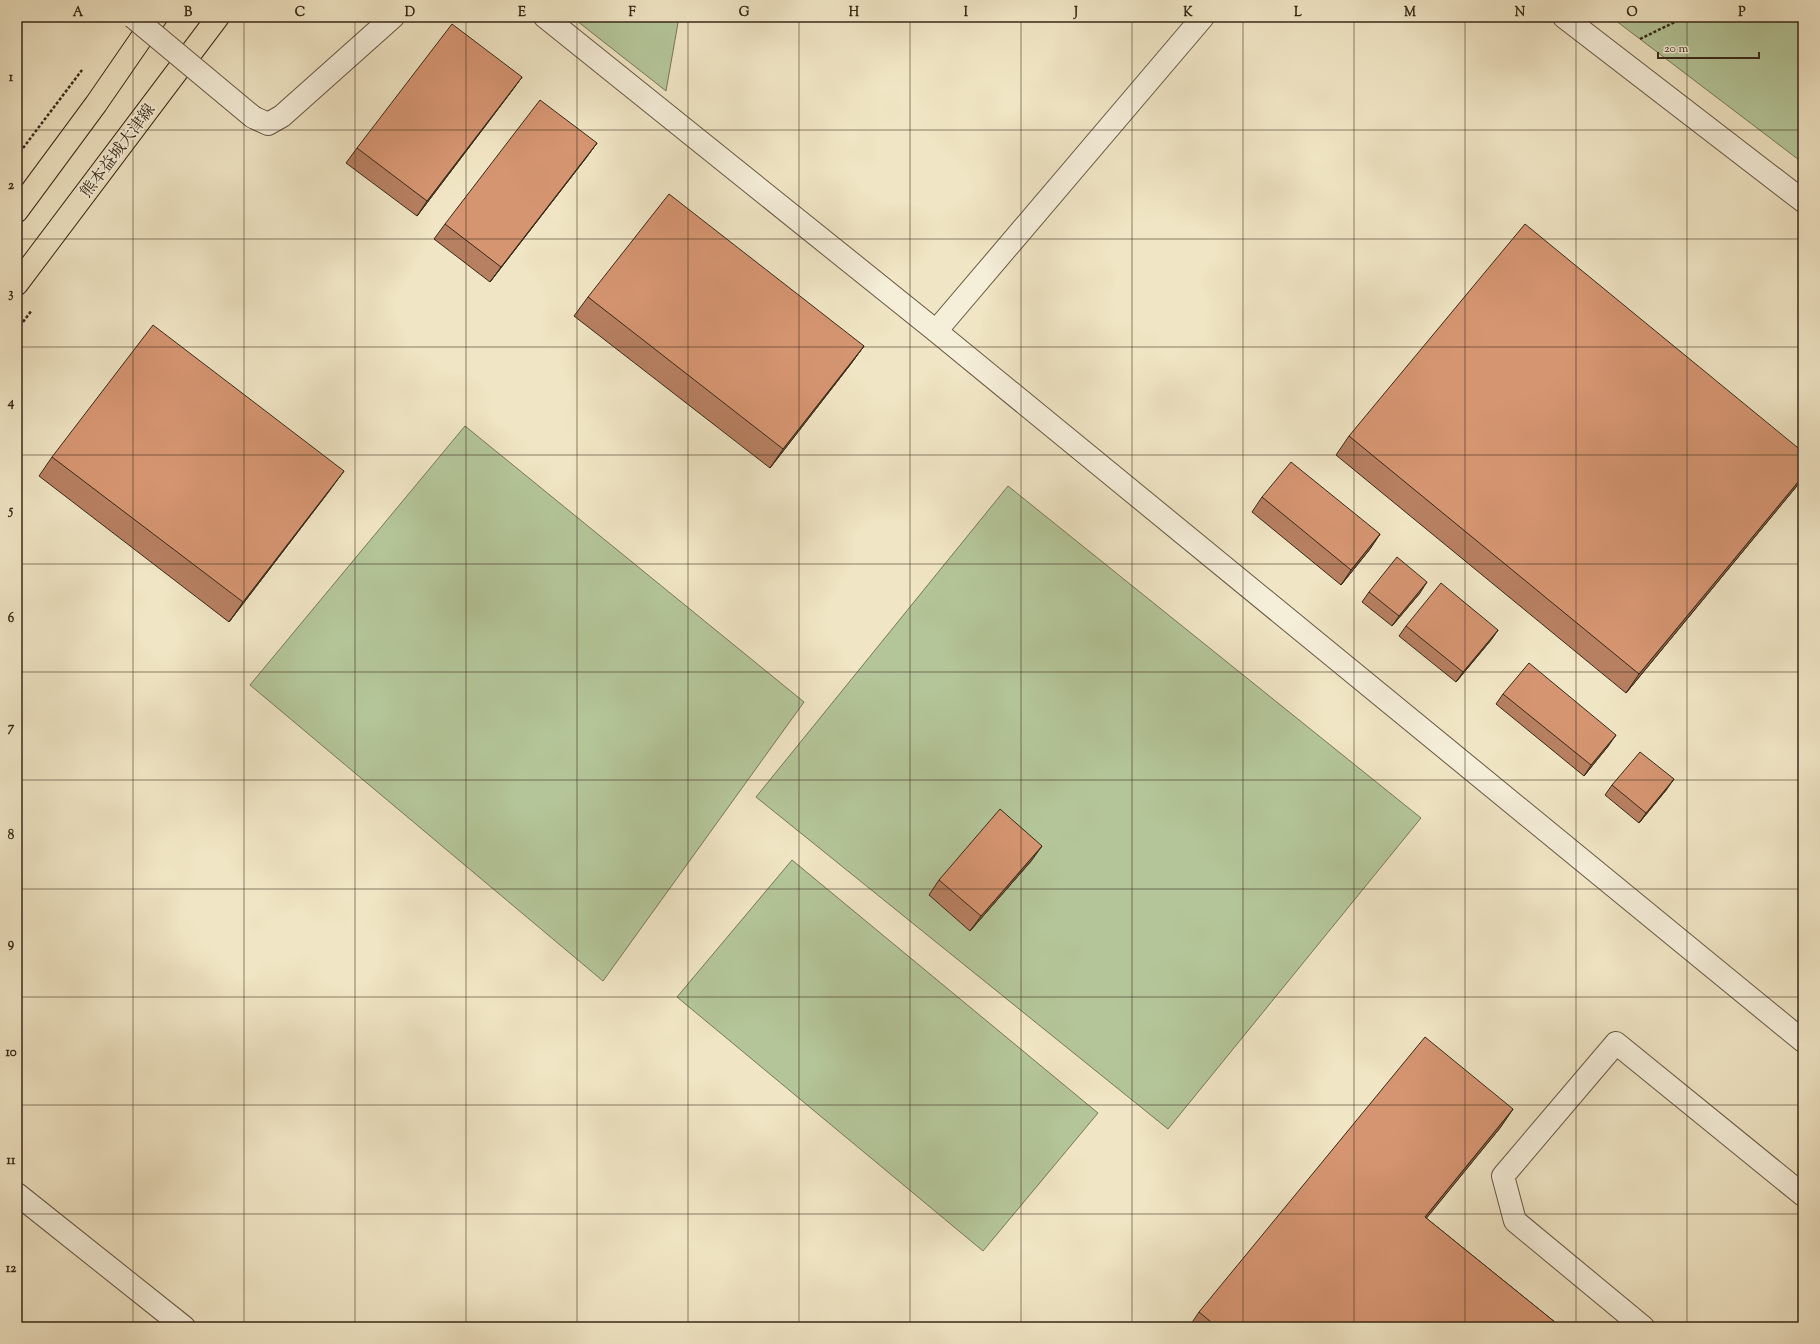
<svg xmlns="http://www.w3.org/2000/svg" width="1820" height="1344" font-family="'Sorts Mill Goudy','Noto Serif JP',serif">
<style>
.green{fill:#b4c699;stroke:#767858}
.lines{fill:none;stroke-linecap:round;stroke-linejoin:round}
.minor-casing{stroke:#665842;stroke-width:24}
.major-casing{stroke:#382917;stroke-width:24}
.path{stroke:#382917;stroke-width:2.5;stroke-dasharray:3 2;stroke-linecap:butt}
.minor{stroke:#f5eed9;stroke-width:22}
.major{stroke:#f0e5c4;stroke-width:22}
.minor-bridge-casing{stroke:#665842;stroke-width:24;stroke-linecap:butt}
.minor-bridge{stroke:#f5eed9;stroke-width:22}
.wall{fill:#b78061;stroke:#382917}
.shaded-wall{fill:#95684f;stroke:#382917}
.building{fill:#d59571;stroke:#382917}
.grid{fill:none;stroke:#382917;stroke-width:1;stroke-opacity:0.55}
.labels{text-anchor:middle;stroke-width:4;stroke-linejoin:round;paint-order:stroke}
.street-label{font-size:16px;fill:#382917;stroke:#f5eed9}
.neatline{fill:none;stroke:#382917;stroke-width:1.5}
.grid-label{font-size:13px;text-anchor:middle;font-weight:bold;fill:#382917}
</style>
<rect width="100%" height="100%" fill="#f0e5c4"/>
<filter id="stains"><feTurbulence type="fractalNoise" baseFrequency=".005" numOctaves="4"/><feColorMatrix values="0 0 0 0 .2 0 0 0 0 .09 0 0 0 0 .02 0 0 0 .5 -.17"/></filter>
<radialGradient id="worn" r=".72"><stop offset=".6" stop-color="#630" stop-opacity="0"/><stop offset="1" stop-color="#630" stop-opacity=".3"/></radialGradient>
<path class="green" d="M572,17H679L666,91Z
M1611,17H1803V163Z
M465,426L804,702L603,981L250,685Z
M1008,486L1421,818L1168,1129L756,797Z
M792,860L1098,1113L983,1251L677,997Z"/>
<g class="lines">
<defs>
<path id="minor" d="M545,17L936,331L1803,1041
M1564,17L1803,201
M253,117L268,124L282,116L393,17
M936,331L1203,17
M17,1194L184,1327
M1643,1327L1515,1221L1503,1176L1616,1043L1803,1195"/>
<path id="major" d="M17,211L96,104L156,17
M17,284L218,17"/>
</defs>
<use href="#minor" class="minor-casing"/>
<use href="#major" class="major-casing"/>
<path class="path" d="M1802,17L1803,18
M1640,39L1685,17
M17,156L82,70
M17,330L32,310"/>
<use href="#minor" class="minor"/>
<use href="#major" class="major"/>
<defs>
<path id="minor-bridge" d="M133,17L253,117"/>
</defs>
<use href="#minor-bridge" class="minor-bridge-casing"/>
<use href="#minor-bridge" class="minor-bridge"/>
</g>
<path class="wall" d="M522,77L511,92L417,216L346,163L357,148Z
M597,143L586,158L490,282L434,239L445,224Z
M588,297L864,346L850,365L770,468L574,316Z
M1349,436L1801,481L1626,693L1336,455Z
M52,457L330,490L229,622L39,476Z
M1262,497L1380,534L1370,549L1341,585L1252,512Z
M1369,592L1420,593L1392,626L1362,602Z
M1406,626L1498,630L1491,640L1456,682L1399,636Z
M1503,694L1609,745L1584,776L1496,704Z
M1612,785L1667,789L1639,823L1605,795Z
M1032,860L970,931L929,895L939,880Z
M1513,1109L1500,1128L1426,1218L1561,1327H1189L1199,1312Z"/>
<path class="shaded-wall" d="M522,77L511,92L417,216L427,201Z
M597,143L586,158L490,282L501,267Z
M864,346L850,365L770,468L783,449Z
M344,471L330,490L229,622L243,602Z
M1803,476V478L1801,481L1626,693L1639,674Z
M1380,534L1370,549L1341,585L1351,570Z
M1427,582L1420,593L1392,626L1399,616Z
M1498,630L1491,640L1456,682L1463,672Z
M1616,735L1609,745L1584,776L1591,765Z
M1674,779L1667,789L1639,823L1646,813Z
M1042,846L1032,860L970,931L981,916Z
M1513,1109L1500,1128L1412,1236L1425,1217Z"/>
<path class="building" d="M452,24L522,77L427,201L357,148Z
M540,100L597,143L501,267L445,224Z
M669,194L864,346L783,449L588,297Z
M1525,224L1803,452V476L1639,674L1349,436Z
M153,325L344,471L243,602L52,457Z
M1291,462L1380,534L1351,570L1262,497Z
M1397,557L1427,582L1399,616L1369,592Z
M1441,583L1498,630L1463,672L1406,626Z
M1529,663L1616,735L1591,765L1503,694Z
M1640,752L1674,779L1646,813L1612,785Z
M1000,809L1042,846L981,916L939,880Z
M1425,1037L1513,1109L1425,1217L1561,1327H1217L1199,1312Z"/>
<path class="grid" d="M133,17V1327M244,17V1327M355,17V1327M466,17V1327M577,17V1327M688,17V1327M799,17V1327M910,17V1327M1021,17V1327M1132,17V1327M1243,17V1327M1354,17V1327M1465,17V1327M1576,17V1327M1687,17V1327M17,130H1803M17,239H1803M17,347H1803M17,455H1803M17,564H1803M17,672H1803M17,780H1803M17,889H1803M17,997H1803M17,1105H1803M17,1214H1803"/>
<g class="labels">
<g class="street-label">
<text transform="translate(117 150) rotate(-53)" y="6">熊本益城大津線</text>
</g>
</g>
<rect width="1820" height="1344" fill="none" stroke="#f0e5c4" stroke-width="44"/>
<path d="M1658 52v6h101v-6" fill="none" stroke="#382917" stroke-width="2"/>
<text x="1664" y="52" font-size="12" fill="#382917" stroke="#f5eed9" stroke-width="3" paint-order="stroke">20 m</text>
<rect x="22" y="22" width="1776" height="1300" class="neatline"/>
<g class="grid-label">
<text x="78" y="16">A</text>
<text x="188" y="16">B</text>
<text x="300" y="16">C</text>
<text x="410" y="16">D</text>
<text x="522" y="16">E</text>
<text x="632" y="16">F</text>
<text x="744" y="16">G</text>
<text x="854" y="16">H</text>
<text x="966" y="16">I</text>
<text x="1076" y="16">J</text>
<text x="1188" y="16">K</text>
<text x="1298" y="16">L</text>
<text x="1410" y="16">M</text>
<text x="1520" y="16">N</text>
<text x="1632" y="16">O</text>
<text x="1742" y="16">P</text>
<text x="11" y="81">1</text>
<text x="11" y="189">2</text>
<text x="11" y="297">3</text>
<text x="11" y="406">4</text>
<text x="11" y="514">5</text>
<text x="11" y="622">6</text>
<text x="11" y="731">7</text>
<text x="11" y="839">8</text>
<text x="11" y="947">9</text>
<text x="11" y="1056">10</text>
<text x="11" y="1164">11</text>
<text x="11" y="1272">12</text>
</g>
<rect width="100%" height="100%" filter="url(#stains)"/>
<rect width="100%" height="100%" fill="url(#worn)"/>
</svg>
